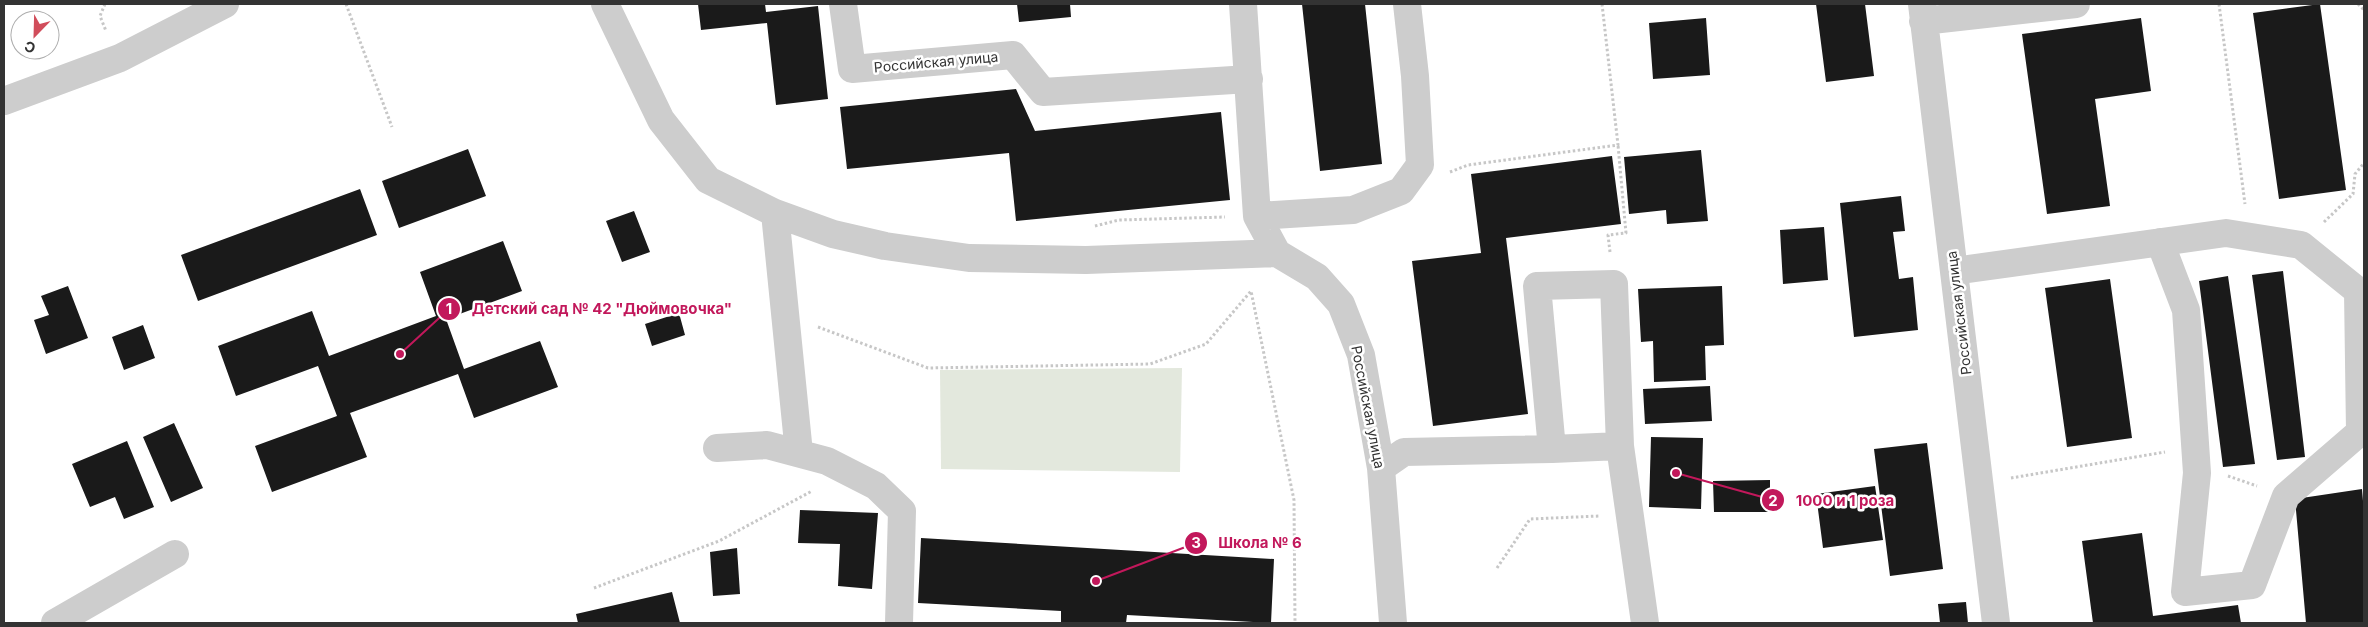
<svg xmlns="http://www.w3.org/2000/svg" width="2368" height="627" font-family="Inter,sans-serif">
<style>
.green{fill:#e3e8dd}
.building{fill:#1a1a1a}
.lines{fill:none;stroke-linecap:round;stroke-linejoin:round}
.path{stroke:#c7c7c7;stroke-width:3;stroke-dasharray:2.5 2.5;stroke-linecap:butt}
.minor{stroke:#cdcdcd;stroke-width:28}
.labels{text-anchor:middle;stroke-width:5;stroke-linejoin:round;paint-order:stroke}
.street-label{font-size:14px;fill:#333;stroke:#fff}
.leader{fill:none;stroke:#c2185b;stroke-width:2}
.callout-dot{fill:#c2185b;stroke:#fff;stroke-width:2}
.mark-label{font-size:15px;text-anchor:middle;font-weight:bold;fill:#fff}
.callout-label{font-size:15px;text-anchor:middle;font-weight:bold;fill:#c2185b;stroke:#fff;stroke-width:5;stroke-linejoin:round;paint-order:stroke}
</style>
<rect width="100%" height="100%" fill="#fff"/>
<path class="green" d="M1182,368L1180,472L941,469L940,370Z"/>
<path class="building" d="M698,4H765L766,12L818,6L828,99L776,105L767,23L701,30Z
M1017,4H1070L1071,17L1019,22Z
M1302,4H1365L1382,164L1320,171Z
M1816,4H1865L1874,76L1826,82Z
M2320,4L2346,190L2279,199L2253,13Z
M1706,18L1710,75L1653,79L1649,23Z
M2141,18L2151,91L2095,99L2110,206L2047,214L2022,34Z
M1016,89L1035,131L1221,112L1230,200L1016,221L1009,153L847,169L840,107Z
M468,149L486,196L399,228L382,181Z
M1701,150L1708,221L1667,224L1666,210L1629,214L1624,157Z
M1612,156L1621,224L1506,238L1528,414L1433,426L1412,261L1481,253L1471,174Z
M360,189L377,235L198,301L181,255Z
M1901,196L1905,231L1893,232L1899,279L1913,277L1918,330L1854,337L1840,203Z
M634,211L650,252L622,262L606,221Z
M1824,227L1828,280L1783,284L1780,230Z
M503,241L522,291L446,319L464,369L540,341L558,387L474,418L458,374L350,413L367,457L272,492L255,446L337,416L318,366L236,396L218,346L312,311L329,356L436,316L420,272Z
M2283,271L2305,457L2277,460L2252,275Z
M2228,276L2255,464L2223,467L2199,281Z
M2110,279L2132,438L2067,447L2045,288Z
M68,286L88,338L46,354L34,320L49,315L41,296Z
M1722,286L1724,345L1705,346L1706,380L1654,382L1653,341L1641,342L1638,289Z
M679,313L685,335L652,346L645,324Z
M143,325L155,358L124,370L112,337Z
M1710,386L1712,421L1645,424L1643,389Z
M174,423L203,488L171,502L143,437Z
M1651,437L1703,438L1701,509L1649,507Z
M127,441L154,507L124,519L115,497L90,507L72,464Z
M1927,443L1943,569L1890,576L1874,449Z
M1770,480V512H1714L1713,481Z
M1875,486L1883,540L1823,548L1816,494Z
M2362,489L2364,513V623H2306L2295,499Z
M800,510L878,513L872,589L838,586L840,544L798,543Z
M2142,533L2153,616L2238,605L2241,623H2093L2082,541Z
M921,538L1274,559L1271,623L1127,615L1126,623H1061V611L918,603Z
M737,548L740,594L713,596L710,552Z
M672,592L680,623H578L576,614Z
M1966,602L1968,623H1940L1938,604Z"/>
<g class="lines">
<path class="path" d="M105,4L100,16L106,31
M346,4L392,127
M2219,4L2245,204
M2358,4L2364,10
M1450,172L1468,165L1618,145L1602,4
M2324,222L2353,194L2355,174L2364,163
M1095,226L1119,220L1225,217
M1610,252L1608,235L1626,233L1618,145
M818,327L928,368L1150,364L1206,344L1251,291L1294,500L1295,623
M2228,476L2257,486
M2011,478L2165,452
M1497,568L1530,519L1599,516
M594,588L719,541L812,491"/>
<path class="minor" d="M605,4L661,120L708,180L775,213L833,234L885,246L969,258L1086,260L1277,253
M843,4L852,69L1013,55L1043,92L1249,79
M1243,4L1257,216L1277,253L1317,277L1341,304L1361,355L1381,468L1393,623
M1922,4L1996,623
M1923,21L2076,4
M4,101L120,58L225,4
M775,213L799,453
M1257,216L1353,210L1401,191L1420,165L1415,76L1407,4
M2160,242L2186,310L2197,473L2185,592L2252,585L2286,496L2360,432L2358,291
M1954,271L2226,233L2301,245L2358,291H2364
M1620,446L1645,623
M717,448L767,445L827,461L876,486L902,511L899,623
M1381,468L1404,452L1552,449L1537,286L1614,284L1620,446L1552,449
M55,623L175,554"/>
</g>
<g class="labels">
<g class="street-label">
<text transform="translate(936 62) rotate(-5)" y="5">Российская улица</text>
<text transform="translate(1959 313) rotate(-97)" y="5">Российская улица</text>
<text transform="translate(1368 407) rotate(79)" y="5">Российская улица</text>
</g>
</g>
<path class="leader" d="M400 354L449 309M1676 473L1773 500M1096 581L1196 543"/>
<g class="callout-dot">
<circle cx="400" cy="354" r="5"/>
<circle cx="1676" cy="473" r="5"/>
<circle cx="1096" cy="581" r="5"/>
<circle cx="449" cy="309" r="12"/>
<circle cx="1773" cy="500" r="12"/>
<circle cx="1196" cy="543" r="12"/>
</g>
<g class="mark-label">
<text x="449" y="314">1</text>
<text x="1773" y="506">2</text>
<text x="1196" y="548">3</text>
</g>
<g class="callout-label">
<text x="602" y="314">Детский сад № 42 "Дюймовочка"</text>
<text x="1845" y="506">1000 и 1 роза</text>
<text x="1260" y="548">Школа № 6</text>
</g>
<rect width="2368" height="627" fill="none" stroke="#333333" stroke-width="10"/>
<g transform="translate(35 35) rotate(203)"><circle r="24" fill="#ffffff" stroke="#adadad"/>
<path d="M0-4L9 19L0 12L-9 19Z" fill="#d14d5b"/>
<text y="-8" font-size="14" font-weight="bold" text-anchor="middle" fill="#333333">С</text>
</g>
</svg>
